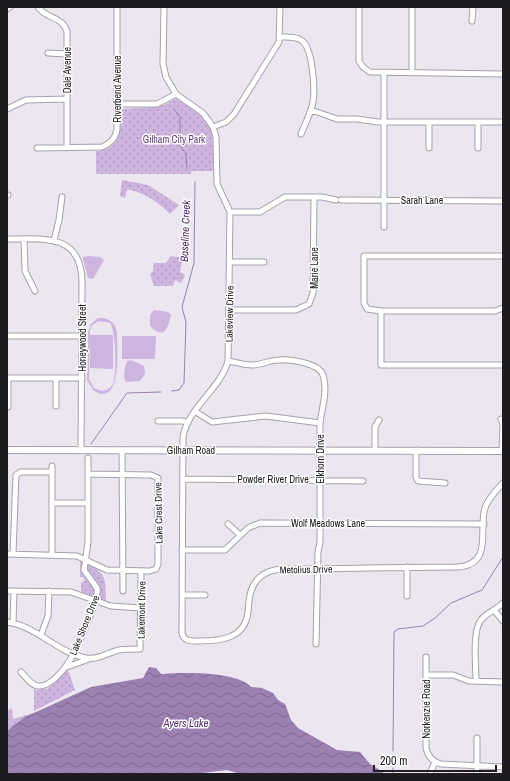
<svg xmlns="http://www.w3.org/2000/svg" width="510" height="781" font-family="'Archivo Narrow',sans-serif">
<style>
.grass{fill:#cdb5e0;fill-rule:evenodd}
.wetland{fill:url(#wetland-marsh)}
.park{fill:url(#park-dots)}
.water{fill:url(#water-waves)}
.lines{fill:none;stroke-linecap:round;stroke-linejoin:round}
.stream{stroke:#9b80b2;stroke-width:1}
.minor-casing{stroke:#a7a1ac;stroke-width:7}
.tertiary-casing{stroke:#a7a1ac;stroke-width:8}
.minor{stroke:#fff;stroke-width:5}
.tertiary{stroke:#fff;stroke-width:6}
.labels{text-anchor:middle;stroke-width:3;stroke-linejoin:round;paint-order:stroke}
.street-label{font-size:10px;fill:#1e1c20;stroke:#fff}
.park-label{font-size:10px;fill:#694384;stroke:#fff}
.water-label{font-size:11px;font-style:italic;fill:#522d6c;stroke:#fff}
</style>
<defs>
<pattern id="wetland-marsh" width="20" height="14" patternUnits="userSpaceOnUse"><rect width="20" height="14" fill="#cdb5e0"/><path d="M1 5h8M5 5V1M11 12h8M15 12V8" fill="none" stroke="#b09bc0"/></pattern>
<pattern id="park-dots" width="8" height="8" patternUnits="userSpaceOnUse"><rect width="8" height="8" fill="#cdb5e0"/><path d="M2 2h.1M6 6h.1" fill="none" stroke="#b09bc0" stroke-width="1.8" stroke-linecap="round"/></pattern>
<pattern id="water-waves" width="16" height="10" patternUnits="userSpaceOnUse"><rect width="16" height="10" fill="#9b80b2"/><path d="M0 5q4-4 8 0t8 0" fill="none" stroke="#7e6890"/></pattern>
</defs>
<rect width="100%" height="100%" fill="#ece6f1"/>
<path class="grass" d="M88,256L100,257L104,260L93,279L88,278L83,259V257Z
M154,310L168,312L171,315C168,329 164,340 150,326V315Z
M98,318C108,317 116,322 117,333C117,347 123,410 93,390L87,380L88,332L91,324ZM99,321L110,323C116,331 117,375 113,384C110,388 107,390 102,391L94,388L89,379L90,330L92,325Z
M90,335H113V369L90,368Z
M122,336H156L155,359H122Z
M131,360L144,366L145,374L140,381L126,382C122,377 125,367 127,361Z"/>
<path class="wetland" d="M12,708L13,719L33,713L7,731V711Z"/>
<path class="park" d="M174,99H177C217,124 213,126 213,171H191V174H96V151C126,149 115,126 121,109L154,107L164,105Z
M122,180L148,185L179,205L170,214C157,201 145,193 127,189L125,198L120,196Z
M171,256L183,258L180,272L185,275L181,283L175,280L173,286H154L150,274L153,271L154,263H166Z
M80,559C105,574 106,572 106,602L81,592V583L85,580L83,577H80Z
M68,670L75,690L34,711V690L47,689Z"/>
<path class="water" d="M149,667L156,668L161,674C181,672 238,671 251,687L262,688L273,693L278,700L285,704L291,720L298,728L337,750L360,752L370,764L383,772V774H240L227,770L194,774H7V731L25,717L91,687L143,678Z"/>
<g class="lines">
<path class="stream" d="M173,108L180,117V145L186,154L187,168
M172,391L179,390L184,383L186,322L182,307L194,263L195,182
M91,444L127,393L161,392
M393,751L394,632L398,629L423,626L435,618L451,603L482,590L503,557
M393,768V774"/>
<defs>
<path id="minor" d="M38,7C46,19 63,16 67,32V148
M164,7L163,64L166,77L176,94L203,113L213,127L216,137L217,184L230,212L228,361C221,388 187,409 183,437L182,633C184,642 191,641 199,641C220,641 245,639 248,612C249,600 249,590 257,580C264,572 274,569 285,569C342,569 399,567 457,567C494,565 478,530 485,508C488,498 497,490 503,483
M359,7V61L363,67L370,72L503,74
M412,7V73
M7,9L10,7
M472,21L473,7
M280,37C286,37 295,36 301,40C313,47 315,89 313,102C311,113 305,124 301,134
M48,53L67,54
M117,104H157L176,94
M7,109L26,100L67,99
M311,110L337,119H357L378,122H503
M478,122V148
M213,127L226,122L234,114L279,42L280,7
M37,148L102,147C110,144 115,139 117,130V7
M429,148V122
M7,195H8
M341,200L503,201
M230,212H260L285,197H322L336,200
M384,227V73
M7,239C44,239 82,233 82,283L81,450
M24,239L25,271L35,291
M54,240L59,220L62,197
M503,256H364V303L367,309L381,311V365H503
M230,262H264
M230,310H296L309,304L313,293L314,197
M381,311H495L503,308
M7,336H82
M228,361C236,362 244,365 252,365C261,365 270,360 279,360C290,359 319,363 323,375C328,390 322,408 320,423V542L318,552L316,644
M7,378H82
M56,406V378
M8,407V378
M196,412L212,422L266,416L320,423
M501,419L503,424L502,451
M158,421H183L188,423
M122,450L123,591
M375,450V427L379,420
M416,450V477L418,481L445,483
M183,479L363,481
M52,503H88
M228,524L240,535
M182,550H225L248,528L260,523L484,524
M7,554L77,556L107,570L150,571L156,569L158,564V478L151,475L88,474
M13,554L16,475L21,472H52
M52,555V466
M7,591L71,592L111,606L141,608
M182,595H205
M407,596V567
M495,611L503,621
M7,622C37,626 56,652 86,658C98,660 107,653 119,650C126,649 133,649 140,649L141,571
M13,623L14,591
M41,635L48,616L49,591
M426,657V748C428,757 433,762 441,764L503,767
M67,667L89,659
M21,672C26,677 32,687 40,686C50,686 63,671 68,663C75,653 100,598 97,588L84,570L88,542V458
M426,675H453L469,681L503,682
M476,681C476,667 472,631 481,620C486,613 496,610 503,603
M430,774L435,762
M477,774V738"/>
<path id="tertiary" d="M7,450L503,451"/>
</defs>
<use href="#minor" class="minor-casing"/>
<use href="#tertiary" class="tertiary-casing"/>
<use href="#minor" class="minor"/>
<use href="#tertiary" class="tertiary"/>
</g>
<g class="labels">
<g class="street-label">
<text transform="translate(67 70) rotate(-90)" y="4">Dale Avenue</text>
<text transform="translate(117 89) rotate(-90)" y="4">Riverbend Avenue</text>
<text x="422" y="204">Sarah Lane</text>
<text transform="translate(314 268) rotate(-90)" y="4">Marie Lane</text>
<text transform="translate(229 314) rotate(-89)" y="4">Lakeview Drive</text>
<text transform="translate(82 338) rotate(-90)" y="4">Honeywood Street</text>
<text x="191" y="454">Gilham Road</text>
<text transform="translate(320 459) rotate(-90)" y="4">Elkhorn Drive</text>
<text x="273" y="483">Powder River Drive</text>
<text transform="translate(158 513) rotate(-91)" y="4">Lake Crest Drive</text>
<text x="328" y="527">Wolf Meadows Lane</text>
<text transform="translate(306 569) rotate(-1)" y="4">Metolius Drive</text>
<text transform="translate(141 610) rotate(-89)" y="4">Lakemont Drive</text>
<text transform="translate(84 625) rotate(-68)" y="4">Lake Shore Drive</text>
<text transform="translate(426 709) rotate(-90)" y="4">Norkenzie Road</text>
</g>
<g class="park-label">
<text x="174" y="143">Gilham City Park</text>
</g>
<g class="water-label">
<text transform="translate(185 231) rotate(-88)" y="4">Baseline Creek</text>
<text x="186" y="727">Ayers Lake</text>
</g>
</g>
<rect width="510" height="781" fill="none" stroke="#1e1c20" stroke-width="16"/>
<path d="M374 765v6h122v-6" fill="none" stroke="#1e1c20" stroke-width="2"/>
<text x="380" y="765" font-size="12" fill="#1e1c20" stroke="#ffffff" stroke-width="3" paint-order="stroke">200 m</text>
</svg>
